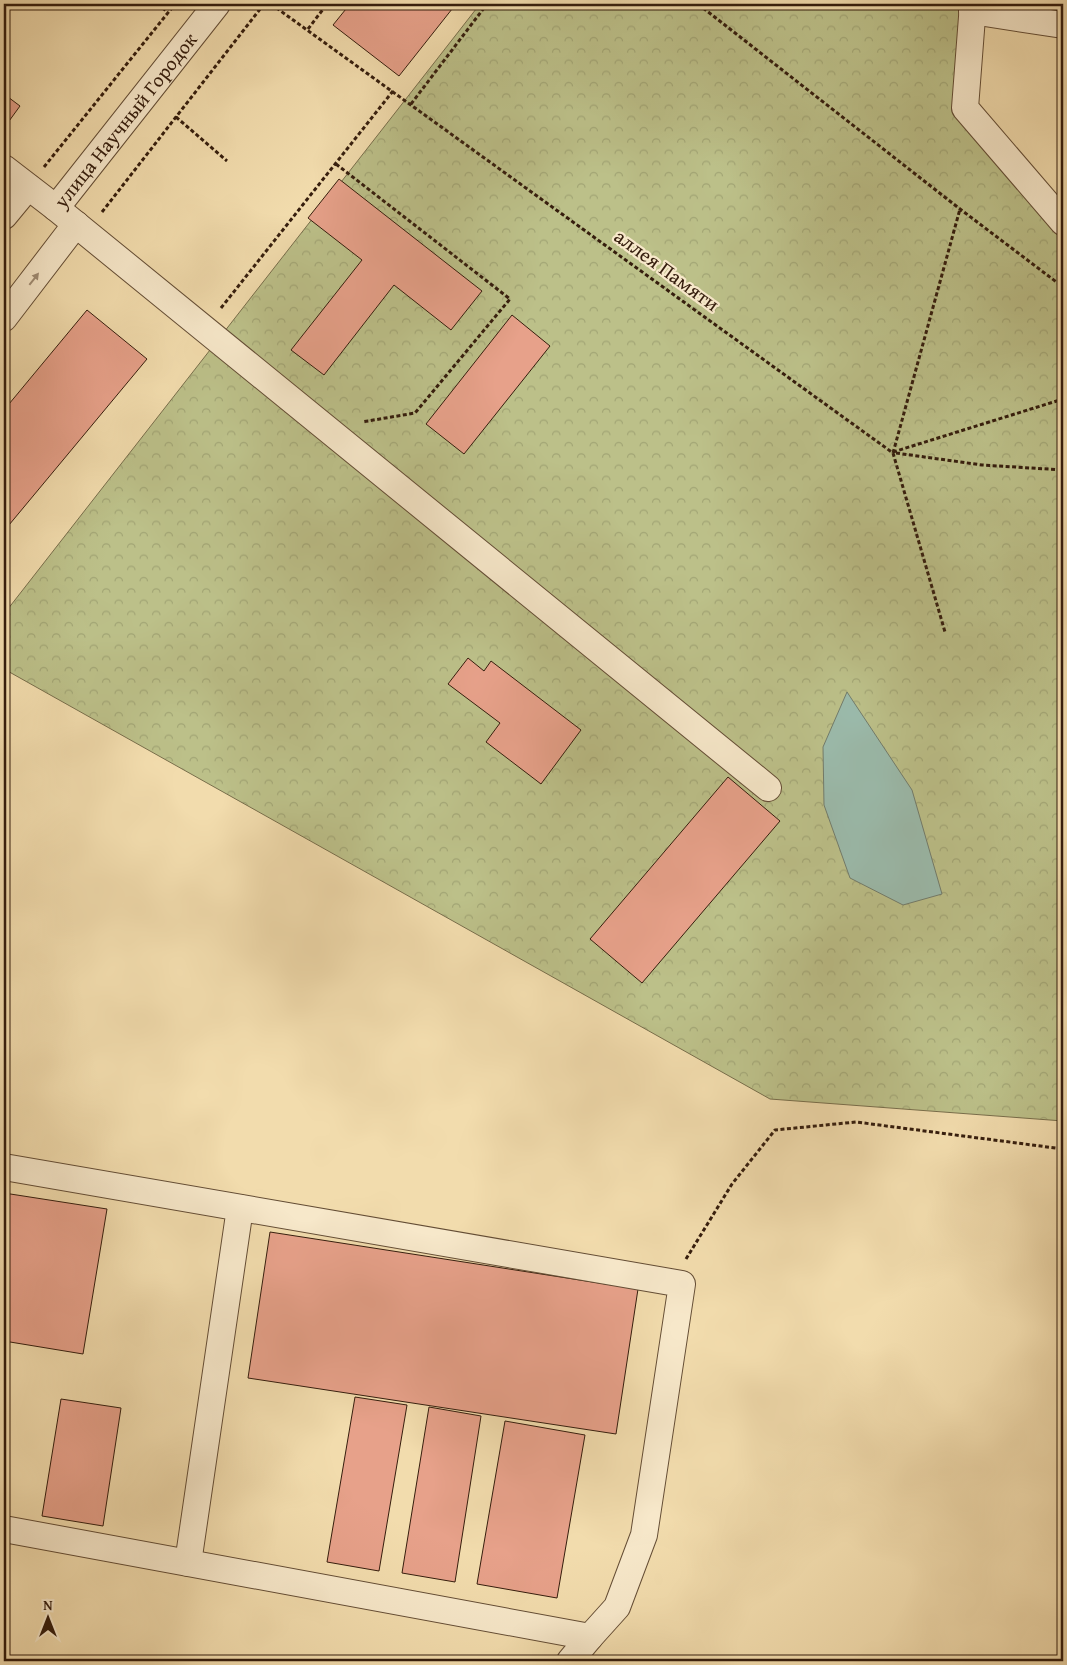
<svg xmlns="http://www.w3.org/2000/svg" width="1067" height="1665" font-family="'Gentium Book Plus',serif">
<style>
.forest{fill:url(#forest-crowns);stroke:#786e4b}
.water{fill:#9bbbac;stroke:#727c6c}
.building{fill:#e7a18a;stroke:#351d0d}
.lines{fill:none;stroke-linecap:round;stroke-linejoin:round}
.minor-casing{stroke:#644d35;stroke-width:28}
.path{stroke:#351d0d;stroke-width:3;stroke-dasharray:4 2.5;stroke-linecap:butt}
.minor{stroke:#f7e8ca;stroke-width:26}
.oneway{fill:#a08d75}
.labels{text-anchor:middle;stroke-width:4.5;stroke-linejoin:round;paint-order:stroke}
.street-label{font-size:20px;fill:#351d0d;stroke:#f7e8ca}
</style>
<defs>
<pattern id="forest-crowns" width="20" height="18" patternUnits="userSpaceOnUse" patternTransform="scale(1.25)"><rect width="20" height="18" fill="#bcc089"/><path d="M2 6a3 3 0 1 1 6 0M12 15a3 3 0 1 1 6 0" fill="none" stroke="#a2a575"/></pattern>
</defs>
<rect width="100%" height="100%" fill="#f2dcad"/>
<filter id="stains"><feTurbulence type="fractalNoise" baseFrequency=".004" numOctaves="4"/><feColorMatrix values="0 0 0 0 .2 0 0 0 0 .09 0 0 0 0 .02 0 0 0 .5 -.17"/></filter>
<radialGradient id="worn" r=".72"><stop offset=".6" stop-color="#630" stop-opacity="0"/><stop offset="1" stop-color="#630" stop-opacity=".3"/></radialGradient>
<path class="forest" d="M480,4H973L965,108L1063,222V1121L770,1099L4,669V614Z"/>
<path class="water" d="M847,692L912,790L942,894L903,905L850,878L824,805L823,747Z"/>
<path class="building" d="M350,4H456L399,76L333,25Z
M4,94L20,106L4,128Z
M339,179L482,291L451,330L394,285L324,375L291,350L362,260L308,218Z
M87,310L147,359L4,531V410Z
M512,315L550,346L464,454L426,424Z
M468,658L484,671L491,661L581,730L541,784L486,742L500,723L448,684Z
M728,777L780,821L642,983L590,939Z
M4,1193L107,1209L83,1354L4,1341Z
M270,1232L638,1289L616,1434L248,1378Z
M355,1397L407,1405L379,1571L327,1562Z
M61,1399L121,1408L103,1526L42,1516Z
M429,1407L481,1416L455,1582L402,1573Z
M505,1421L585,1435L557,1598L477,1584Z"/>
<g class="lines">
<defs>
<g id="minor">
<path d="M973,4L965,108L1063,222"/>
<path d="M972,11L1063,25"/>
<path d="M4,168L56,208L768,788"/>
<path id="s1" d="M56,208L217,4"/>
<path d="M4,216L28,187"/>
<path d="M4,318L76,224"/>
<path d="M4,1167L682,1284L644,1535L617,1607L590,1637"/>
<path d="M4,1529L590,1637L570,1661"/>
<path d="M188,1563L240,1208"/>
</g>
</defs>
<use href="#minor" class="minor-casing"/>
<path class="path" d="M157,4L168,12
M271,4L893,453L945,632
M698,4L960,209L1063,287
M308,29L327,4
M411,104L487,4
M176,117L227,161
M336,164L510,299L415,413L362,422
M44,167L175,4
M102,212L264,4
M221,308L393,91
M893,452L1063,399
M893,453L960,209
M896,453L982,465L1063,470
M686,1259L732,1184L775,1130L856,1122L1063,1149"/>
<use href="#minor" class="minor"/>
</g>
<defs><path id="oneway-solid" d="M-6-.8H1V-3.2L6.5 0L1 3.2V.8H-6Z" transform="scale(1.25)"/></defs>
<use class="oneway" href="#oneway-solid" transform="translate(34 279) rotate(-52)"/>
<g class="labels">
<g class="street-label">
<text dy="7" stroke="none"><textPath href="#s1" startOffset="112">улица Научный Городок</textPath></text>
<text transform="translate(667 270) rotate(36)" y="7">аллея Памяти</text>
</g>
</g>
<rect width="1067" height="1665" fill="none" stroke="#f2dcad" stroke-width="20"/>
<rect x="5" y="5" width="1057" height="1655" fill="none" stroke="#351d0d" stroke-width="2.5"/>
<rect x="10" y="10" width="1047" height="1645" fill="none" stroke="#351d0d"/>
<g transform="translate(48 1618)" stroke="#f7e8ca" stroke-width="4" paint-order="stroke">
<path d="M0-4L9 19L0 12L-9 19Z" fill="#351d0d"/>
<text y="-8" font-size="14" font-weight="bold" text-anchor="middle" fill="#351d0d">N</text>
</g>
<rect width="100%" height="100%" filter="url(#stains)"/>
<rect width="100%" height="100%" fill="url(#worn)"/>
</svg>
